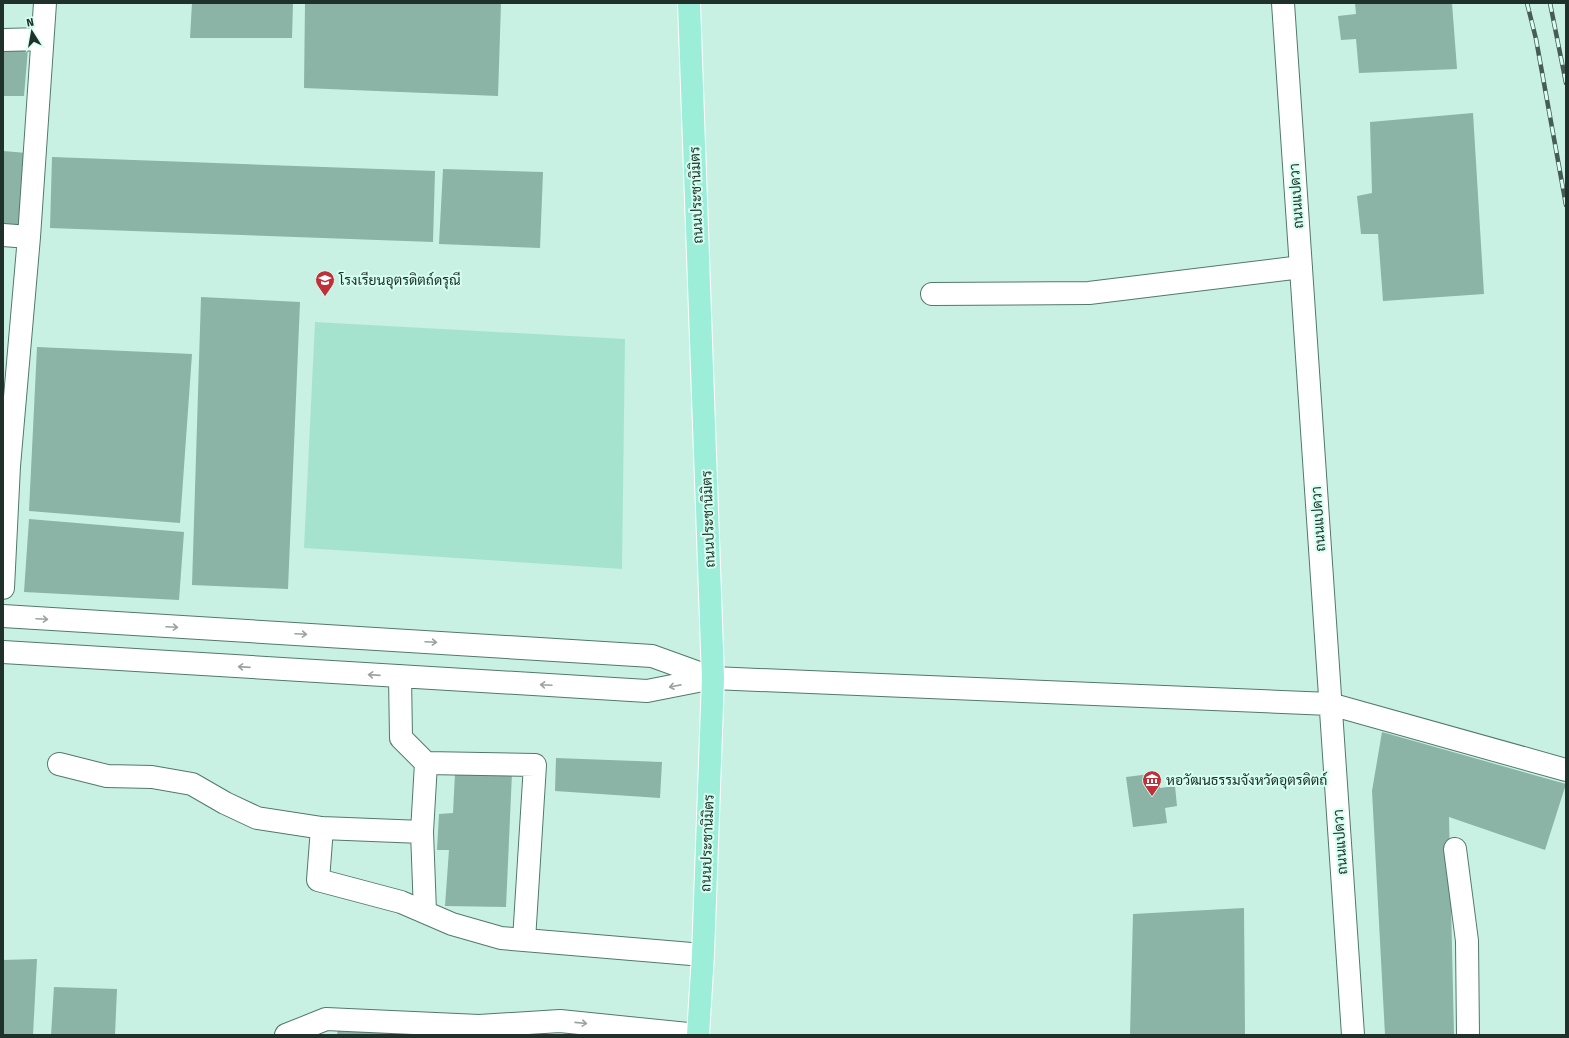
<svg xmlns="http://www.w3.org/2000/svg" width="1569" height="1038" font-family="'Fira Sans',Sarabun,sans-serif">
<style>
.green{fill:#a6e3ce}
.building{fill:#8bb3a6}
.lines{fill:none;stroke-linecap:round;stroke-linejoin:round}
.minor-casing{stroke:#52786c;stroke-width:24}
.major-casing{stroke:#fff;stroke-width:24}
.minor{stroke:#fff;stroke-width:22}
.major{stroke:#9deed8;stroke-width:22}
.rail-casing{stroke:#475c55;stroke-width:4.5}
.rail{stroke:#d5fff0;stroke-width:3;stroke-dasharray:9;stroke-linecap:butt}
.oneway{stroke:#9ba2a0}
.labels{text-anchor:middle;stroke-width:4;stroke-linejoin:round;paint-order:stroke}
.street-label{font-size:14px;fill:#20302b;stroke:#d5fff0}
.poi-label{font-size:14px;fill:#20302b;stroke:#d5fff0;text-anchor:start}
</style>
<rect width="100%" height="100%" fill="#c8f1e3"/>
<path class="green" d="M315,322L625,339L622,569L304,548Z"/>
<path class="building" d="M192,3H293L292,38H190Z
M305,3H501L498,96L304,88Z
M1355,3H1452L1457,69L1359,73L1356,39L1341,40L1338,16L1356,14Z
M3,47L28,48L24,96H3Z
M1473,113L1484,294L1383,301L1378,234H1361L1357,196L1372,193L1370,122Z
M3,151L27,153L19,226H3Z
M52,157L435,171L433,242L50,228Z
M443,169L543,172L540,248L439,244Z
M201,297L300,302L288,589L192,585Z
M37,347L192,354L180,523L29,511Z
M29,519L184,532L179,600L24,592Z
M1382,732L1566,784L1545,850L1449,817L1454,1035H1385L1372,791Z
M556,758L662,762L660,798L555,791Z
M455,773H512L506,907L445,906L449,850H437L439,814L453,813Z
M1158,773L1160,788L1175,786L1177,806L1165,808L1167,823L1133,827L1126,777Z
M1244,908L1245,1035H1130L1133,914Z
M37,959L33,1035H3V960Z
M54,987L117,989L115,1035H51Z
M338,1028L408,1034V1035H337Z"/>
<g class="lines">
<defs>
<path id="minor" d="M1283,3L1353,1035
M3,40L42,39
M3,235L29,237
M932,294L1089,293L1301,267
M3,588L9,466L29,237L45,3
M3,616L652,656L713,678
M3,652L647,691L713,678L1330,704L1566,770
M400,676L401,738L426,763
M59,764L107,776L152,777L192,784L225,803L257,818L322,828L422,832
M322,828L318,880L401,902L452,924L501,938L703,955
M1455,849L1467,941L1468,1035
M425,912L422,832L426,763L535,765L524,940
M286,1035L326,1019L479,1026L560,1021L698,1035"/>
<path id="major" d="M689,3L713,678L703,955L698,1035"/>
</defs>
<use href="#minor" class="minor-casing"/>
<use href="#major" class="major-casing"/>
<use href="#minor" class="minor"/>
<use href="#major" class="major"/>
<defs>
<path id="rail" d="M1527,3L1536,39L1566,205
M1550,3L1566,83"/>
</defs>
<use href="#rail" class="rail-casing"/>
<use href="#rail" class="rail"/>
</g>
<defs><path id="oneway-shaft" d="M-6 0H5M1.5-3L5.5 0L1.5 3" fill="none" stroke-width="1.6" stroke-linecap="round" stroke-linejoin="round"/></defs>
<g class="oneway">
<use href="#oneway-shaft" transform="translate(42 619) rotate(3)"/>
<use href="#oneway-shaft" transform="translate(172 627) rotate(3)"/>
<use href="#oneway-shaft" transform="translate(301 634) rotate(3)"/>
<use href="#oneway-shaft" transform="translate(431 642) rotate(3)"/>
<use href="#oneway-shaft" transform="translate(244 667) rotate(-176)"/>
<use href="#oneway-shaft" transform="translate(374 675) rotate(-176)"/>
<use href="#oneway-shaft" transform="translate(546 685) rotate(-177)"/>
<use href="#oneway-shaft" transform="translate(675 686) rotate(169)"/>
<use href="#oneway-shaft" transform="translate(581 1023) rotate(6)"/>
</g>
<defs>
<symbol id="school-pin" viewBox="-11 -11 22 30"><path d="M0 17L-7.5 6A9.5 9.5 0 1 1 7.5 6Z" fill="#c0303a" stroke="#d5fff0"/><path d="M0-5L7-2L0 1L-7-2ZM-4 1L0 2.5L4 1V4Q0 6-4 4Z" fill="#fff"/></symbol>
<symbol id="museum-pin" viewBox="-11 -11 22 30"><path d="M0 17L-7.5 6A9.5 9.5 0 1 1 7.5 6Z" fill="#c0303a" stroke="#d5fff0"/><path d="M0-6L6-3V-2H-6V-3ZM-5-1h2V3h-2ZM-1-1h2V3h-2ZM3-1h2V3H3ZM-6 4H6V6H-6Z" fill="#fff"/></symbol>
</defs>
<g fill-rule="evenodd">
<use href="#school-pin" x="314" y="269" width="22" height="30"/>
<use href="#museum-pin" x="1141" y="769" width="22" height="30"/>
</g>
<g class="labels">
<g class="street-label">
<text transform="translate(696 195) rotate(-92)" y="5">ถนนประชานิมิตร</text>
<text transform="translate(1296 196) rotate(-94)" y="5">ถนนแปดวา</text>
<text transform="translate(708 519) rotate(-92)" y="5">ถนนประชานิมิตร</text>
<text transform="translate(1318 519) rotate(-94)" y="5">ถนนแปดวา</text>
<text transform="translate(1340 842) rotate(-94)" y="5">ถนนแปดวา</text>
<text transform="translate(707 843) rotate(-88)" y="5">ถนนประชานิมิตร</text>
</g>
<g class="poi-label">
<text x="339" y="285">โรงเรียนอุตรดิตถ์ดรุณี</text>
<text x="1166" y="785">หอวัฒนธรรมจังหวัดอุตรดิตถ์</text>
</g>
</g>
<rect width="1569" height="1038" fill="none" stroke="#20302b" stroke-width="8"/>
<g transform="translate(32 32) rotate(349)" stroke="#d5fff0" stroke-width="3" paint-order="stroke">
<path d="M0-3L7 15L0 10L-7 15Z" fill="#20302b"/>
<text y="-6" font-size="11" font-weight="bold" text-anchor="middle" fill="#20302b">N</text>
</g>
</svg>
